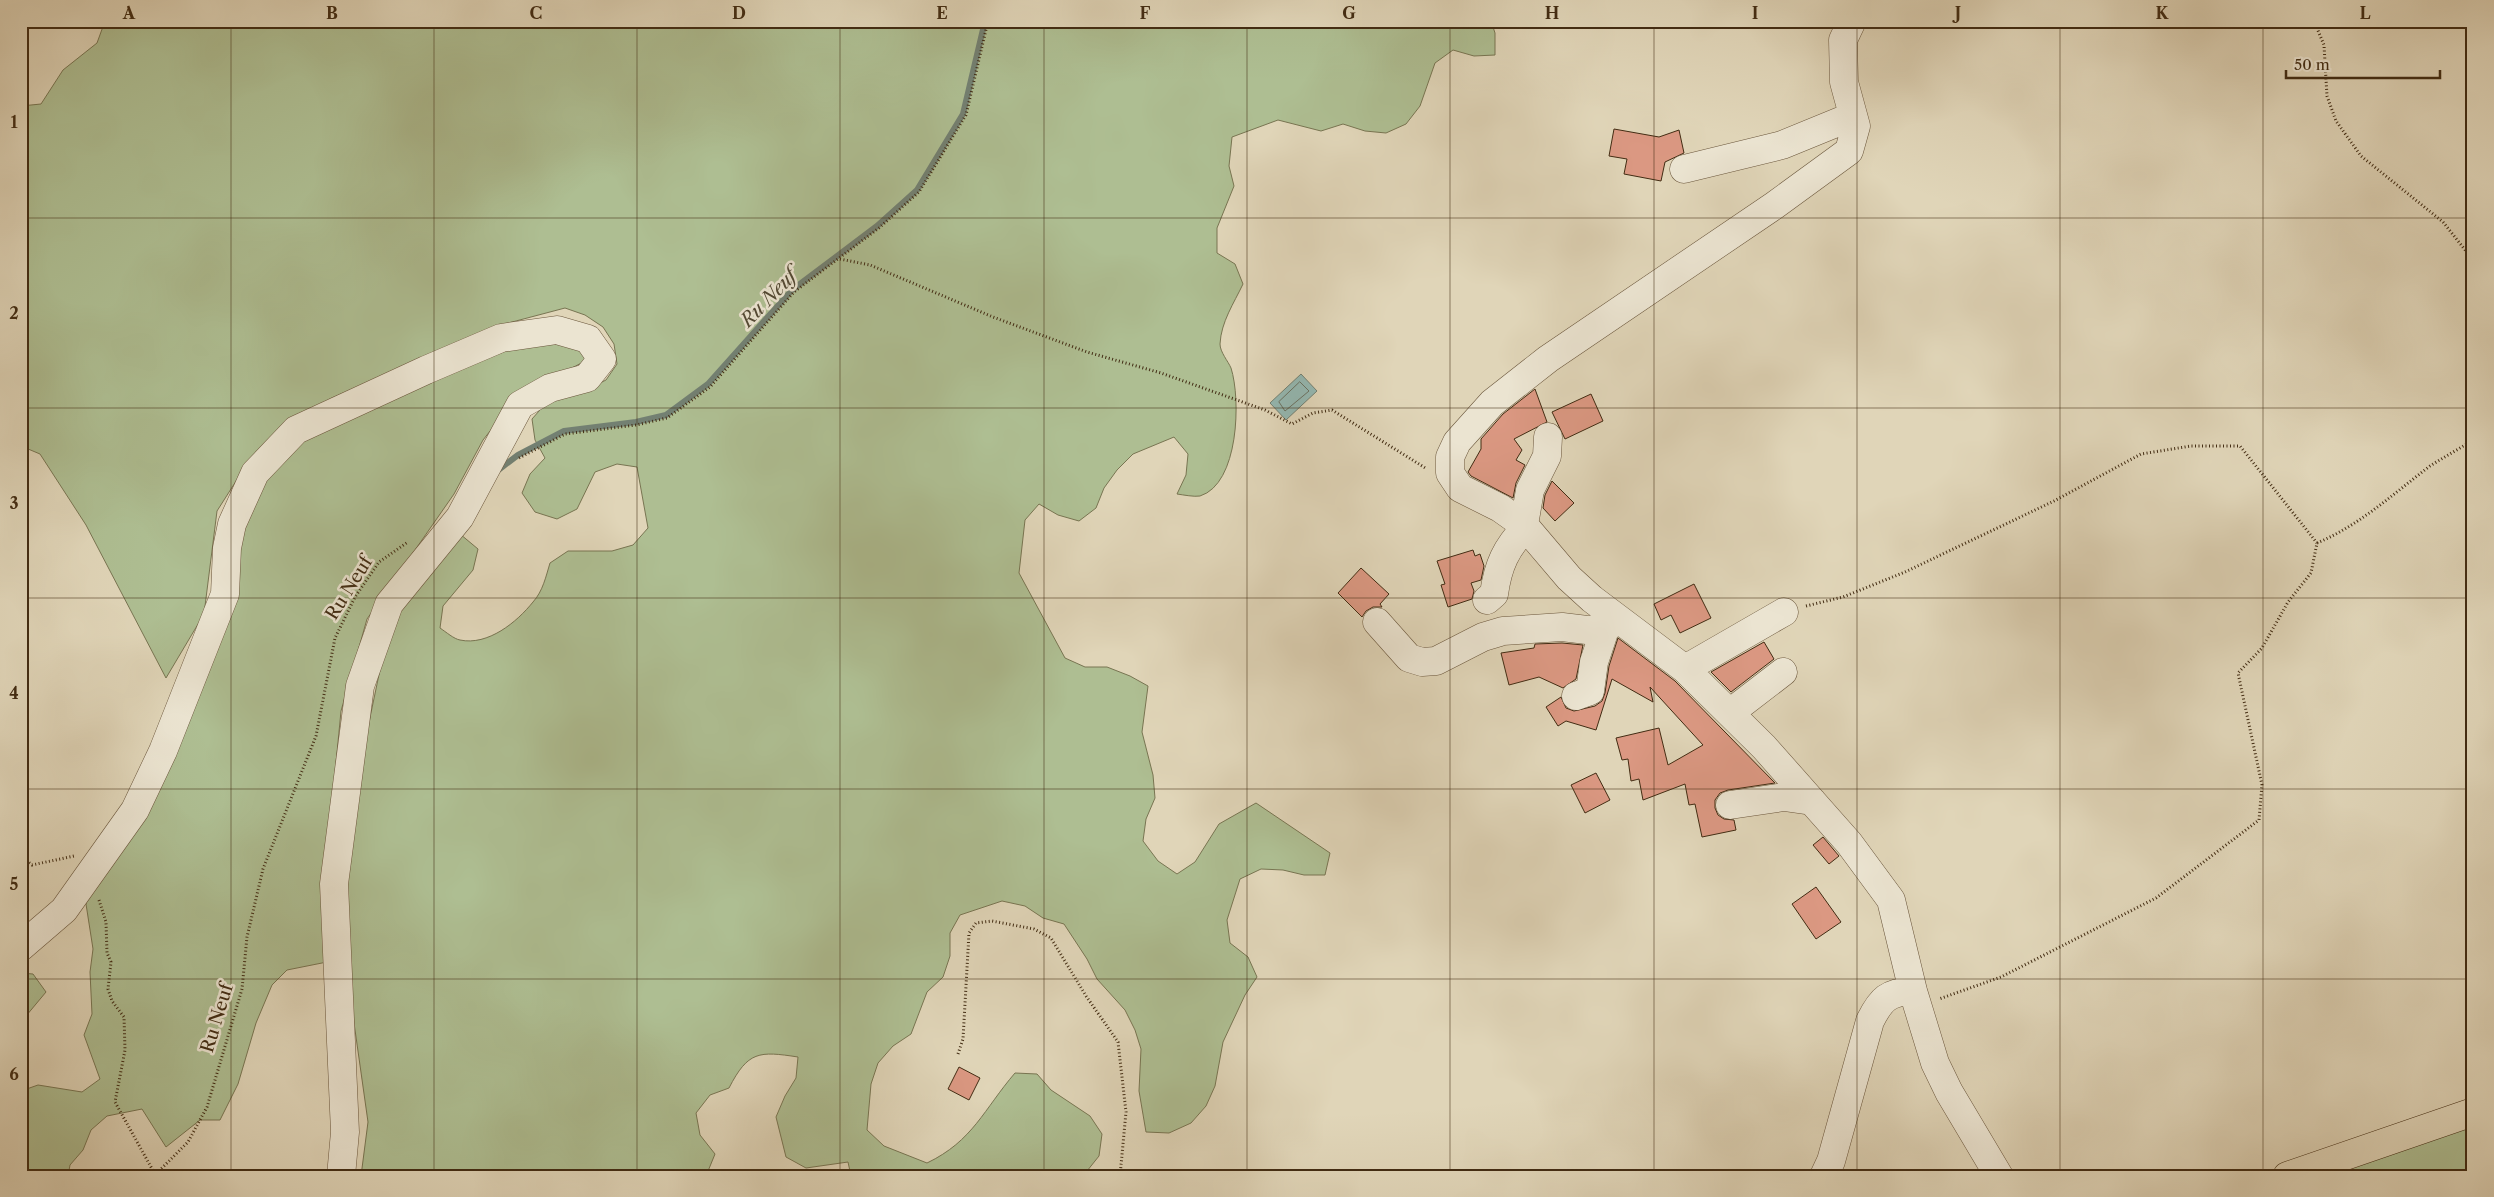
<svg xmlns="http://www.w3.org/2000/svg" width="2494" height="1197" font-family="'Libre Caslon Text',serif">
<style>
.green{fill:#aebe92;stroke:#787552}
.water{fill:#94b8b2;stroke:#738072}
.lines{fill:none;stroke-linecap:round;stroke-linejoin:round}
.shore{stroke:#6b7262;stroke-width:1}
.stream{stroke:#738072;stroke-width:6}
.building{fill:#db9882;stroke:#422c13}
.minor-casing{stroke:#6a563c;stroke-width:29}
.major-casing{stroke:#422c13;stroke-width:29}
.path{stroke:#422c13;stroke-width:3;stroke-dasharray:1 2.5;stroke-linecap:butt}
.minor{stroke:#ebe4d1;stroke-width:28}
.major{stroke:#e0d5b8;stroke-width:28}
.grid{fill:none;stroke:#422c13;stroke-width:1;stroke-opacity:0.55}
.labels{text-anchor:middle;stroke-width:5;stroke-linejoin:round;paint-order:stroke}
.street-label{font-size:18px;fill:#422c13;stroke:#ebe4d1}
.water-label{font-size:19px;font-style:italic;fill:#524833;stroke:#ebe4d1}
.neatline{fill:none;stroke:#422c13;stroke-width:2}
.grid-label{font-size:16px;text-anchor:middle;font-weight:bold;fill:#422c13}
</style>
<rect width="100%" height="100%" fill="#e0d5b8"/>
<filter id="stains"><feTurbulence type="fractalNoise" baseFrequency=".004" numOctaves="4"/><feColorMatrix values="0 0 0 0 .2 0 0 0 0 .09 0 0 0 0 .02 0 0 0 .5 -.17"/></filter>
<radialGradient id="worn" r=".72"><stop offset=".6" stop-color="#630" stop-opacity="0"/><stop offset="1" stop-color="#630" stop-opacity=".3"/></radialGradient>
<path class="green" d="M105,21H1491L1495,33V55L1474,56L1453,50L1435,63L1420,106L1406,124L1386,133L1365,131L1343,124L1321,131L1278,120L1232,137L1229,166L1234,186L1217,228V253L1235,264L1243,284C1234,303 1221,322 1220,344C1220,352 1228,361 1231,368C1241,399 1239,484 1200,496C1194,497 1184,495 1177,494L1186,475L1188,454L1174,437L1133,454L1117,470L1104,488L1096,508L1079,521L1058,515L1039,504L1025,520L1019,573L1065,658L1085,667H1107L1130,676L1148,686L1142,732L1153,775L1155,798L1146,819L1143,841L1158,861L1177,874L1195,862L1219,824L1256,803L1330,853L1325,875H1304L1283,870L1261,869L1240,879L1227,920L1230,943L1248,957L1257,977L1245,995L1223,1042L1215,1086L1206,1106L1191,1123L1169,1133L1146,1132L1139,1091L1141,1049L1135,1030L1125,1010L1097,979L1087,959L1064,924L1043,918L1025,906L1002,901L960,915L950,933V956L943,977L927,992L911,1034L893,1046L878,1063L871,1084L867,1130L884,1146L927,1163C973,1141 984,1109 1015,1073L1037,1074L1051,1090L1090,1116L1102,1134L1099,1156L1083,1176H851L848,1162L806,1168L786,1157L776,1117L785,1096L796,1078L798,1057C759,1051 748,1051 729,1088L710,1095L696,1113L700,1135L715,1154L706,1176H361L368,1122L347,973L346,877L358,775L381,665L403,599L460,534L478,549L473,570L443,606L440,628C446,632 454,639 460,640C488,646 517,622 533,602C543,591 546,576 550,563L568,551H612L633,545L648,528L637,467L617,464L595,472L577,509L557,519L535,512L522,493L530,474L545,458L535,440L532,419L547,402L586,390L606,380L617,364L614,344L603,327L585,315L565,308L497,326L332,398L281,427L245,467L217,511L204,614L166,678L86,525L40,454L21,446V106L41,104L63,70L97,43Z
M559,340L582,348L587,360L517,397L483,440L454,494L367,619L341,711L322,908L327,962L287,970L272,985L256,1023L238,1084L220,1120H200L166,1147L142,1109L107,1116L91,1130L83,1150L70,1165L68,1176H21V1091L38,1085L82,1092L100,1079L84,1035L92,1014L90,972L93,949L86,904L89,895L263,484L305,439L435,378L506,351Z
M21,973L33,974L46,992L21,1022Z
M2473,1126V1176H2330L2363,1161Z"/>
<path class="water" d="M1301,374L1317,391L1286,420L1270,403Z"/>
<g class="lines">
<path class="shore" d="M1300,382L1309,391L1285,411L1279,402Z"/>
<path class="stream" d="M497,471L518,455L564,431L636,422L666,415L708,384L792,290L877,226L917,190L963,114L985,21"/>
</g>
<path class="building" d="M1614,129L1659,137L1679,130L1684,153L1665,162L1661,181L1624,174L1627,159L1609,156Z
M1535,389L1547,422L1514,439L1522,450L1516,460L1525,465L1516,483L1513,498L1471,476L1468,472L1481,449V439L1503,414Z
M1591,394L1603,421L1565,439L1552,412Z
M1552,481L1574,503L1555,521L1543,508L1545,495Z
M1473,550L1475,556L1480,554L1484,566L1481,580L1471,583L1474,591L1472,599L1448,607L1441,585L1445,584L1437,561Z
M1361,568L1389,594L1380,604L1382,607H1373L1366,611L1362,617L1338,593Z
M1694,584L1711,618L1680,633L1671,615L1661,620L1654,604Z
M1618,638L1675,681L1775,783L1728,790L1720,793L1715,800V808L1718,815L1724,819L1734,820L1736,830L1702,837L1695,804L1689,805L1685,784L1643,800L1639,779L1631,781L1628,759L1622,760L1616,738L1659,728L1668,765L1703,745L1650,687L1653,702L1612,679L1596,730L1566,721L1558,726L1546,707L1561,697L1566,708L1574,711L1595,706L1602,701L1605,693L1609,666Z
M1764,642L1774,659L1731,692L1711,672Z
M1562,643L1583,645L1576,679L1563,688L1539,677L1509,685L1501,653L1534,648L1535,644Z
M1596,773L1610,800L1585,813L1571,785Z
M1823,837L1839,856L1829,864L1813,845Z
M1816,887L1841,922L1816,939L1792,904Z
M959,1067L980,1078L969,1100L948,1089Z"/>
<g class="lines">
<defs>
<path id="minor" d="M1852,21L1843,40L1844,82L1856,126L1849,151L1775,205L1548,359L1492,403L1457,442L1450,457V473L1460,488L1500,508L1524,525L1569,578L1592,599L1685,669L1764,747L1849,843L1891,900L1913,991L1935,1063L1949,1092L1999,1176
M1684,169L1782,145L1853,116
M1524,525L1530,490L1547,456L1548,437
M1487,600L1494,594C1498,565 1506,548 1526,527
M1377,622L1409,658L1422,662L1436,661L1483,637L1503,631L1562,627L1587,630L1605,629L1618,619
M1685,669L1784,612
M1576,696L1590,691L1594,662L1605,629
M1731,712L1783,672
M1730,805L1784,797L1812,801
M21,947L64,910L135,810L163,751L225,594L227,548L232,524L255,473L296,430L426,370L501,338L557,330L588,339L602,359L587,378L550,388L520,405L460,517L389,604L360,686L334,884L345,1132L341,1176
M1824,1176L1831,1161L1870,1021C1881,999 1888,992 1913,991"/>
<path id="major" d="M2287,1176L2473,1112"/>
</defs>
<use href="#minor" class="minor-casing"/>
<use href="#major" class="major-casing"/>
<path class="path" d="M2314,21L2324,45L2327,96L2336,121L2361,156L2443,222L2473,260
M840,259L870,265L993,317L1087,352L1161,373L1265,410L1292,424L1313,413L1332,410L1427,469
M519,458L565,434L636,425L667,418L710,387L794,292L879,228L919,192L966,115L988,21
M2317,543C2360,525 2393,494 2430,466C2444,457 2459,449 2473,440
M1806,606L1843,597L1905,572L2054,501L2141,454L2191,446H2240L2317,543L2311,573L2288,602L2262,648L2238,673L2262,785L2259,820L2156,898L2001,977L1939,999
M21,856L32,865L74,856
M99,900L106,922L107,953L111,962L108,989L112,1001L124,1017L125,1050L115,1102L156,1176
M958,1054L963,1039L969,933L976,923L992,921L1034,929L1051,938L1086,996L1118,1042L1126,1112L1120,1176
M154,1176L188,1142L207,1107L242,989L247,937L263,869L316,736L335,638L355,597L379,562L408,542"/>
<use href="#minor" class="minor"/>
<use href="#major" class="major"/>
</g>
<path class="grid" d="M231,21V1176M434,21V1176M637,21V1176M840,21V1176M1044,21V1176M1247,21V1176M1450,21V1176M1654,21V1176M1857,21V1176M2060,21V1176M2263,21V1176M21,218H2473M21,408H2473M21,598H2473M21,789H2473M21,979H2473"/>
<g class="labels">
<g class="street-label">
<text transform="translate(349 588) rotate(-58)" y="6">Ru Neuf</text>
<text transform="translate(217 1018) rotate(-73)" y="6">Ru Neuf</text>
</g>
<g class="water-label">
<text transform="translate(768 298) rotate(-46)" y="7">Ru Neuf</text>
</g>
</g>
<rect width="2494" height="1197" fill="none" stroke="#e0d5b8" stroke-width="55"/>
<path d="M2286 70v8h154v-8" fill="none" stroke="#422c13" stroke-width="2.5"/>
<text x="2294" y="70" font-size="15" fill="#422c13" stroke="#ebe4d1" stroke-width="4" paint-order="stroke">50 m</text>
<rect x="28" y="28" width="2438" height="1142" class="neatline"/>
<g class="grid-label">
<text x="129" y="19">A</text>
<text x="332" y="19">B</text>
<text x="536" y="19">C</text>
<text x="739" y="19">D</text>
<text x="942" y="19">E</text>
<text x="1145" y="19">F</text>
<text x="1349" y="19">G</text>
<text x="1552" y="19">H</text>
<text x="1755" y="19">I</text>
<text x="1958" y="19">J</text>
<text x="2162" y="19">K</text>
<text x="2365" y="19">L</text>
<text x="14" y="128">1</text>
<text x="14" y="319">2</text>
<text x="14" y="509">3</text>
<text x="14" y="699">4</text>
<text x="14" y="890">5</text>
<text x="14" y="1080">6</text>
</g>
<rect width="100%" height="100%" filter="url(#stains)"/>
<rect width="100%" height="100%" fill="url(#worn)"/>
</svg>
